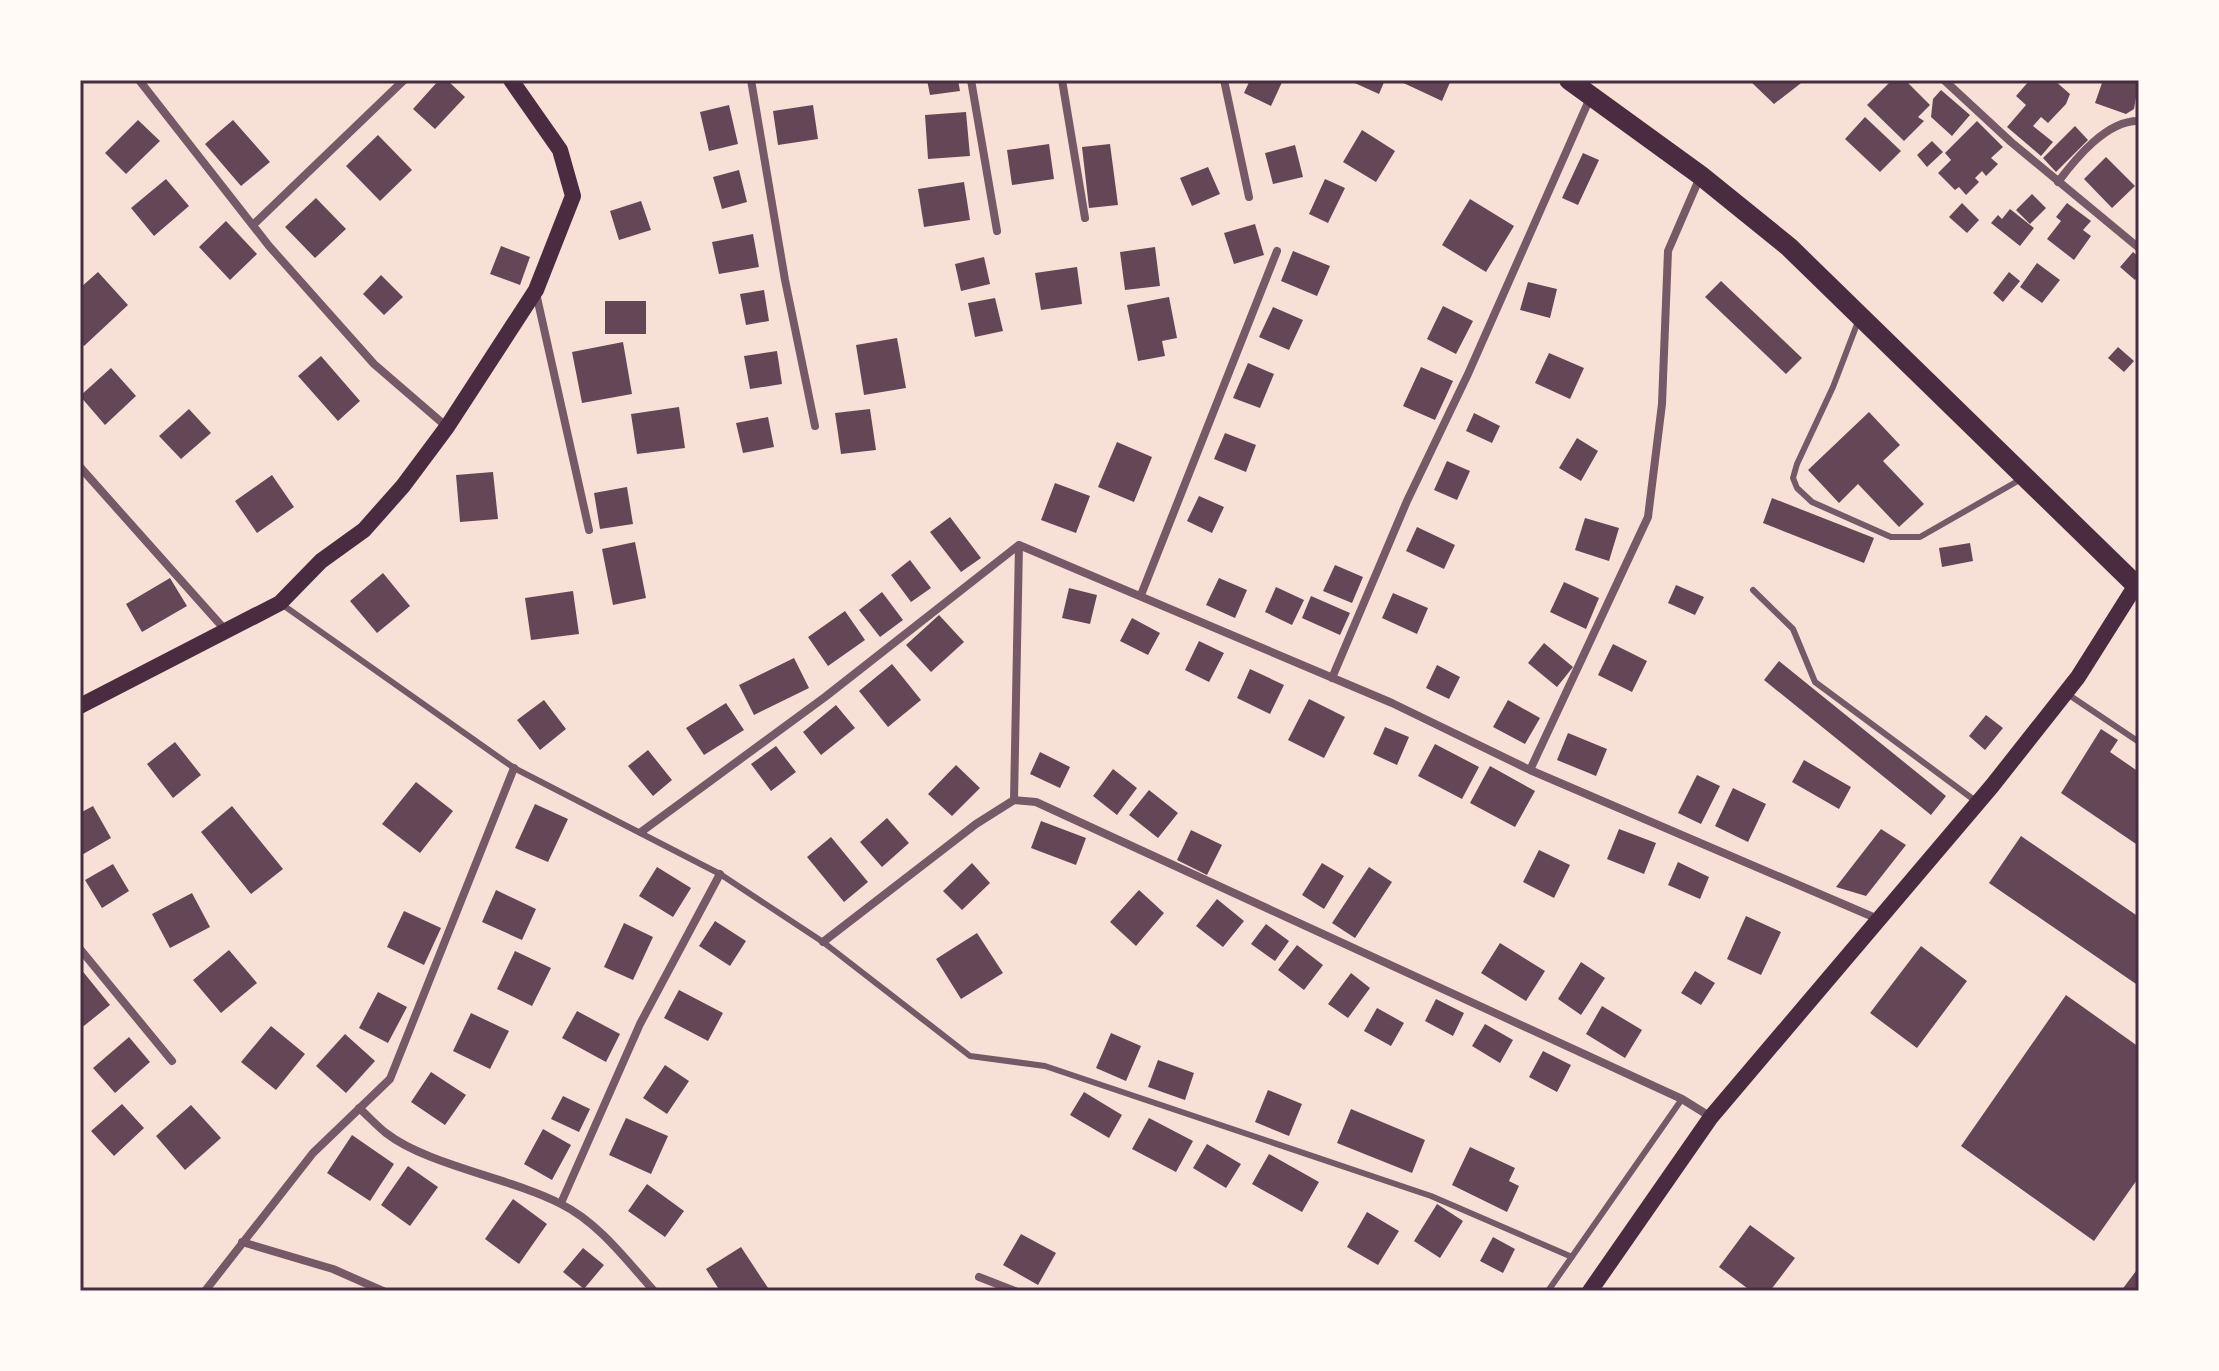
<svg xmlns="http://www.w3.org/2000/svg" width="2219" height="1371" font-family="'DejaVu Sans',sans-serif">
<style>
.building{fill:#644757}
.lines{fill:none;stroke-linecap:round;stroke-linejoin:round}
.service{stroke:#755966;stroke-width:6}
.minor{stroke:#755966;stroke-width:8}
.secondary{stroke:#4a2c40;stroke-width:16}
.primary{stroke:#4a2c40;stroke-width:20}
.neatline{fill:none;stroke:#4a2c40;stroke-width:3}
</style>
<rect width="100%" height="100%" fill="#f7e1d7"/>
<path class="building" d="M439,80H447L465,97L435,129L413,109Z
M927,80H958L960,91L930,95Z
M1250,80H1283L1271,106L1244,93Z
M1348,80H1385L1379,94Z
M1397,80H1451L1442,101Z
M1749,80H1805L1774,104Z
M1892,80H1905L1930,105L1918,117L1924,121L1904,141L1867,105Z
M2034,80H2054L2070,94L2066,104L2048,123L2041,117L2033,126L2053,142L2041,156L2007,127L2026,105L2016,96L2029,81L2031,83Z
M2103,80H2139L2134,109L2126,114L2095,103Z
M1941,90L1970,115L1952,136L1931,117L1933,99Z
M729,105L738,144L709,151L700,112Z
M813,105L818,139L778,145L773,111Z
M966,112L970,156L928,159L925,115Z
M1865,117L1901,151L1880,172L1845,139Z
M138,120L160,141L126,174L105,153Z
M233,120L270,162L241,186L205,144Z
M1977,121L2003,147L1991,158L1998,164L1986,176L1982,171L1975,178L1979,182L1966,195L1959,187L1955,190L1938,173L1951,160L1945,153Z
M2075,126L2088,140L2056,172L2043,158Z
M1362,130L1395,151L1376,182L1343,162Z
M378,135L412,170L380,201L346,166Z
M1932,141L1943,152L1927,167L1917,155Z
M1049,144L1054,179L1012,185L1007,150Z
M1110,144L1118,205L1089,208L1082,147Z
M1295,145L1303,177L1273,184L1265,153Z
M1583,153L1599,160L1578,205L1562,198Z
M2106,157L2135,186L2112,208L2084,179Z
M1208,167L1220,194L1192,206L1180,178Z
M739,170L747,202L722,209L713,177Z
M166,179L189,206L154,236L131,208Z
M1325,179L1345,188L1328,223L1309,214Z
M964,182L970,220L924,227L918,189Z
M2032,194L2046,208L2030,224L2016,210Z
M316,198L346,229L315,258L285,227Z
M1470,199L1514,226L1486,272L1442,245Z
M641,201L651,230L619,240L610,211Z
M1962,203L1979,220L1967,233L1949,217Z
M2067,203L2091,221L2083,230L2091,236L2074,260L2047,239L2061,221L2056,217Z
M2010,209L2034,228L2020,246L1991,223L1998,215L2002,219Z
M226,221L257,254L230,280L199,247Z
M1255,224L1264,255L1234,264L1224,233Z
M753,234L759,267L719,274L712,242Z
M501,246L530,257L520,285L490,274Z
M1155,247L1160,286L1125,290L1120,252Z
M1293,251L1330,266L1317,296L1281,281Z
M2133,252L2139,257V275L2135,280L2120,267Z
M984,257L990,284L961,291L955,264Z
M2037,263L2060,280L2042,303L2020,287Z
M1077,267L1082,304L1041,310L1035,273Z
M98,272L128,305L84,346L80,342V288Z
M2009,272L2020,281L2003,302L1993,293Z
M381,275L403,297L384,315L363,294Z
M1721,281L1802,358L1786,374L1705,297Z
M1528,282L1557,289L1550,318L1520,310Z
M764,290L769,321L746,325L740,294Z
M1169,297L1177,338L1162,341L1165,356L1138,361L1127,305Z
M995,298L1003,331L975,337L968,303Z
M605,301H646V334H605Z
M1443,306L1473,321L1456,354L1427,339Z
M1273,307L1303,320L1289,350L1259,337Z
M897,338L906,388L864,395L856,345Z
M623,342L632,394L582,403L572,352Z
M2118,347L2134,361L2124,372L2108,358Z
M777,351L782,384L750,389L744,356Z
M1549,353L1584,368L1570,399L1535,383Z
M321,356L360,401L338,421L298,376Z
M1248,363L1274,374L1260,408L1233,398Z
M1421,367L1453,381L1435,420L1403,406Z
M111,368L136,396L105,425L80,396Z
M679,407L685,448L637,454L631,414Z
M189,409L211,433L181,459L159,436Z
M870,409L876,450L841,454L835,413Z
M1869,412L1900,445L1883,461L1924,504L1899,527L1858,484L1839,503L1808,470Z
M1474,413L1500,426L1492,443L1466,431Z
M768,417L774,447L743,453L736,423Z
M1225,433L1256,445L1246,472L1214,459Z
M1577,438L1598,451L1581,481L1559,468Z
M1117,442L1152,457L1134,502L1098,487Z
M1447,461L1470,471L1457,500L1434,490Z
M493,472L498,519L460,522L456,475Z
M272,475L294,507L257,533L235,501Z
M1055,483L1090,496L1076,533L1041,520Z
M627,487L633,524L600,529L594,493Z
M1199,496L1224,507L1212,533L1187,521Z
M1772,498L1874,538L1864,563L1763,523Z
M950,517L981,558L961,572L930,532Z
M1585,518L1619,528L1609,561L1575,550Z
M1417,527L1455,545L1444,569L1406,551Z
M635,542L646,598L613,605L602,549Z
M1970,543L1973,561L1942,567L1939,548Z
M910,560L931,588L911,602L891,575Z
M1335,565L1363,577L1352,603L1323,591Z
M383,573L410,606L377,633L350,601Z
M170,578L187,606L142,632L126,604Z
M1219,578L1247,590L1235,618L1206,605Z
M1564,582L1599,598L1586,629L1550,612Z
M1676,585L1704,597L1695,615L1668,603Z
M1276,587L1304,600L1292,625L1265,612Z
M1069,588L1097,595L1090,624L1062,618Z
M573,591L579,634L531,640L525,598Z
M882,592L903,620L880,637L859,610Z
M1393,593L1428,608L1417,634L1382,618Z
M1311,596L1350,613L1340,635L1302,618Z
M845,611L865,640L828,666L808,637Z
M939,615L964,642L931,672L906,645Z
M1132,618L1160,633L1148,655L1120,641Z
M1199,641L1224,653L1209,682L1185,670Z
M1544,643L1573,667L1557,687L1528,663Z
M1613,644L1647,661L1632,692L1598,675Z
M794,658L809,688L754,715L739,685Z
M1779,661L1946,796L1931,815L1764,680Z
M892,664L921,700L888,727L859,691Z
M1437,665L1460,677L1449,699L1426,688Z
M1250,669L1284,685L1270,714L1237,698Z
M1309,699L1345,717L1324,758L1288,740Z
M544,700L566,729L540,750L517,720Z
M1508,700L1540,718L1525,744L1493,727Z
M726,703L744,730L704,755L686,728Z
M836,705L855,728L821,755L803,732Z
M1986,715L2003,728L1985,750L1969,736Z
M1385,727L1409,737L1397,765L1373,754Z
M2101,729L2118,740L2110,752L2139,772V846L2061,793Z
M1568,733L1607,749L1596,776L1557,760Z
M175,742L201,775L173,798L147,764Z
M1435,744L1479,767L1462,799L1418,776Z
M776,746L796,772L771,791L751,764Z
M648,750L672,780L653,796L628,766Z
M1040,752L1070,767L1060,788L1030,774Z
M1804,760L1851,787L1839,809L1792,782Z
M956,765L980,788L952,816L928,794Z
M1490,766L1535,791L1515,827L1470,803Z
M1113,769L1137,788L1117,815L1093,796Z
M1697,775L1720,786L1701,824L1678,813Z
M416,782L453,811L420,853L382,824Z
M1733,788L1766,804L1748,842L1715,826Z
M1149,790L1178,813L1158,838L1129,815Z
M535,804L568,819L548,862L515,848Z
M93,806L111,838L80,856V813Z
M232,806L283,869L251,894L201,832Z
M887,818L909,843L882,867L860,842Z
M1041,821L1086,838L1076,865L1031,848Z
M1619,829L1656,843L1644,874L1607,859Z
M1881,829L1906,845L1866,896L1836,887Z
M1191,830L1222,845L1207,875L1177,860Z
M2021,836L2139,917V986L1989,883Z
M831,837L868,882L844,902L807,857Z
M1539,850L1570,865L1554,898L1523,882Z
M1678,862L1709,877L1700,899L1668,885Z
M972,863L990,883L962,910L943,891Z
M1322,863L1344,876L1324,909L1302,895Z
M113,864L129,891L102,908L85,880Z
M657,867L691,888L673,917L639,896Z
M1369,867L1392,882L1355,938L1332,923Z
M496,890L536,909L522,940L482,922Z
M1139,890L1164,913L1136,946L1110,922Z
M192,893L210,927L170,948L152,914Z
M1217,899L1244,921L1223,947L1196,926Z
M404,911L441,928L424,965L387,947Z
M1746,916L1781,932L1761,975L1727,959Z
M715,921L746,941L730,966L699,946Z
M624,923L653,937L633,980L604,967Z
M1266,924L1289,941L1275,961L1251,944Z
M977,933L1003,973L961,999L936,959Z
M1500,943L1545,971L1526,1001L1481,973Z
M1297,945L1323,965L1304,990L1278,970Z
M1921,946L1967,981L1917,1048L1870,1013Z
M229,950L257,983L221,1013L193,980Z
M515,951L551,968L532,1006L497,989Z
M1581,962L1605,978L1581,1015L1558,999Z
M80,968L110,1005L80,1029Z
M1695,971L1715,983L1701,1005L1681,993Z
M1351,973L1370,988L1348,1018L1328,1004Z
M679,990L723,1013L708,1041L664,1018Z
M378,992L407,1007L388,1043L359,1028Z
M2066,995L2139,1047V1177L2094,1241L1961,1146Z
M1436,999L1464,1013L1453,1036L1425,1021Z
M1602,1006L1642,1030L1625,1058L1586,1034Z
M1377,1008L1404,1023L1391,1046L1364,1031Z
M577,1011L620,1034L606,1062L562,1038Z
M471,1013L509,1031L490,1069L453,1051Z
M1485,1024L1513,1040L1500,1063L1472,1046Z
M271,1026L305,1054L276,1090L241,1062Z
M1111,1033L1141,1046L1126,1081L1096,1068Z
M345,1034L375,1061L346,1093L316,1066Z
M129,1037L150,1062L115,1093L93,1068Z
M1543,1051L1571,1065L1557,1092L1529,1077Z
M1158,1060L1194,1073L1185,1100L1148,1087Z
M665,1065L689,1081L667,1114L643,1098Z
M431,1072L466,1095L445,1125L411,1102Z
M1268,1090L1302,1104L1289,1136L1255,1122Z
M1084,1092L1122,1115L1109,1138L1070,1115Z
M563,1096L590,1109L579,1132L551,1119Z
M122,1104L144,1128L114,1156L91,1131Z
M191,1105L221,1138L185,1170L156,1136Z
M1351,1109L1425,1140L1412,1173L1337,1143Z
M626,1118L668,1136L651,1174L609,1155Z
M1149,1118L1193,1141L1176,1172L1132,1149Z
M543,1129L571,1145L552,1180L524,1164Z
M352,1135L394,1164L370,1201L327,1173Z
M1207,1144L1241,1164L1226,1188L1193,1168Z
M1470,1147L1515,1168L1509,1181L1519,1186L1507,1212L1452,1185Z
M1269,1154L1319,1182L1302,1212L1252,1184Z
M408,1166L438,1187L410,1226L381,1205Z
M647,1184L684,1211L665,1237L628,1211Z
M513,1199L547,1224L519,1264L485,1239Z
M1437,1204L1463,1221L1440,1258L1414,1241Z
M1367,1212L1399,1231L1378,1265L1347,1247Z
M1750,1225L1795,1258L1770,1291H1751L1719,1267Z
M1021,1234L1056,1253L1038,1285L1003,1265Z
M1493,1237L1515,1249L1503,1273L1480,1261Z
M741,1247L770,1291H720L706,1269Z
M583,1248L604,1265L584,1289L563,1272Z
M2139,1267V1291H2121Z"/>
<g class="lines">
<path class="service" d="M1859,319L1833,387L1797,464L1793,478L1797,488L1812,502L1891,537H1920L2023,478
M1753,590L1793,629L1815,682L1977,802
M280,603L514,768L720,874L823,942L970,1056L1045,1066L1431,1196L1572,1257
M2066,693L2139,742
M1548,1291L1682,1099"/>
<path class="minor" d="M139,80L269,246L374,364L447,427
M751,80L785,280L815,426
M971,80L997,231
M1062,80L1085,218
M1224,80L1249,197
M1944,80L2011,142L2139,248
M2058,182C2076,158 2107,120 2139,121
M253,225L404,80
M536,293L589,530
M80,467L227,632
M1141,595L1277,251
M1332,678L1407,501L1468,374L1590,98
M1530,770L1648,517L1662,404L1668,251L1700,177
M1014,800L1019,545
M641,832L825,697L1019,545L1392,703L1530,770L1878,919
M823,942L976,824L1014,800L1036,802L1682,1099L1711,1117
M80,949L172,1061
M359,1108C368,1116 377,1126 386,1133C427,1165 511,1178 561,1204C599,1223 626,1260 654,1291
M561,1203L640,1024L720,874
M242,1242L333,1269L383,1291
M979,1277L1015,1291
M205,1291L313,1153L390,1079L514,768"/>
<path class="secondary" d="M80,706L280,603L321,561L364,530L403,486L447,427L536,290L573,196L560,150L511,80
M1590,1291L1711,1117L1992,786L2078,677L2136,585"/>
<path class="primary" d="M1569,80L1700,175L1789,247L2139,588"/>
</g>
<rect width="2219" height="1371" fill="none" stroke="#fffaf5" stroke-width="164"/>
<rect x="82" y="82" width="2055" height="1207" class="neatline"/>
</svg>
